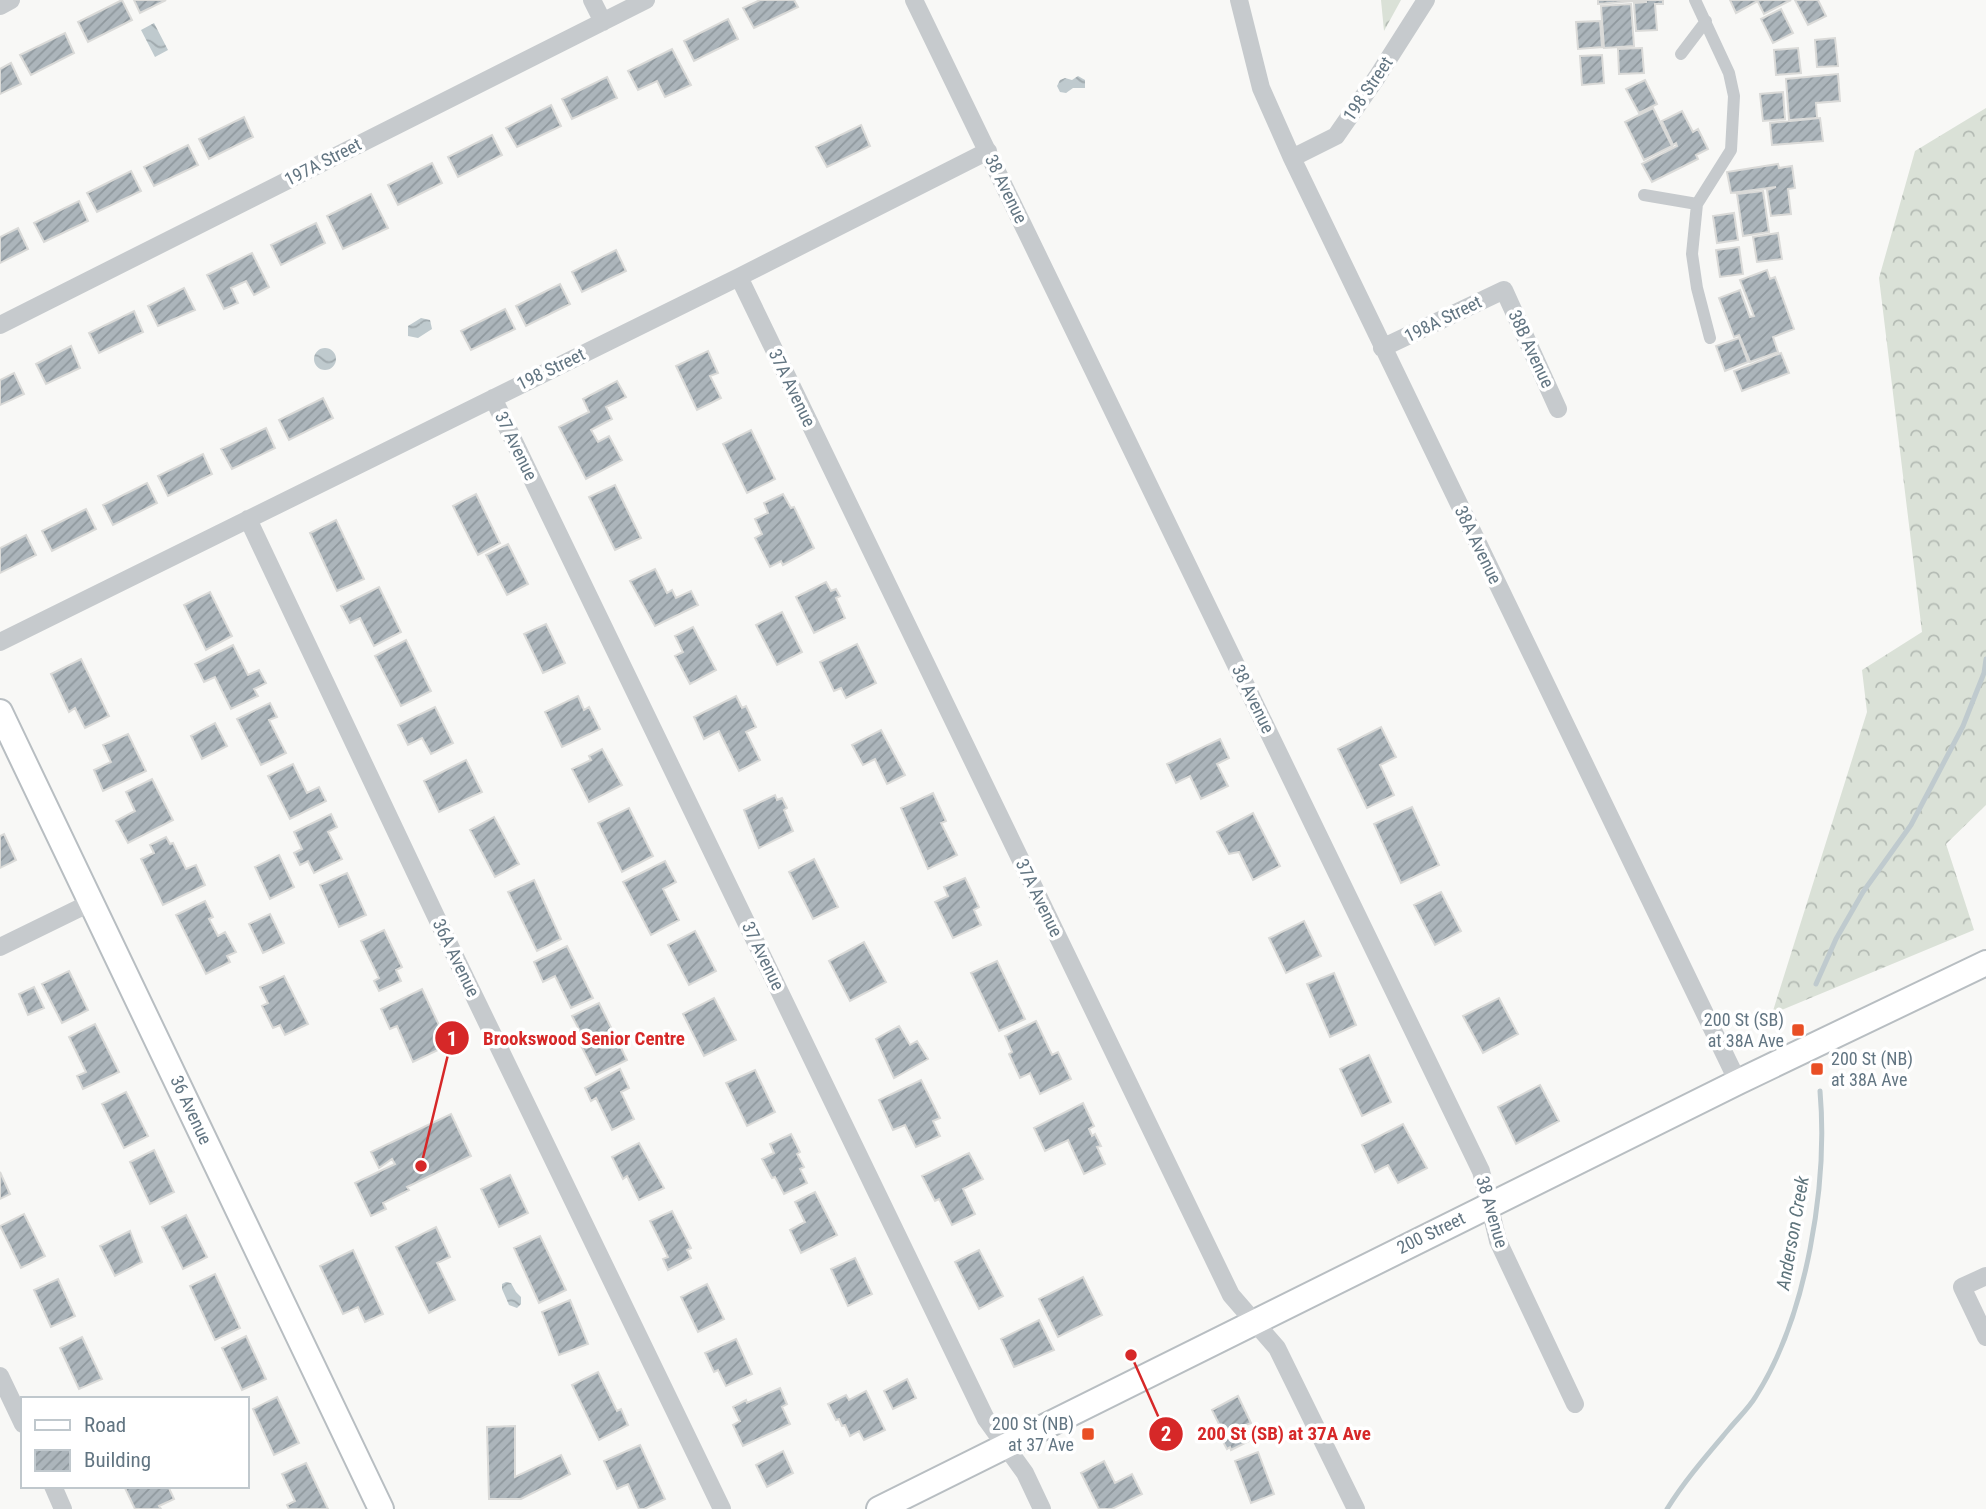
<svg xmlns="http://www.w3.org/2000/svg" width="1986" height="1509" font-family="'Roboto Condensed',sans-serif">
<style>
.forest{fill:url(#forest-crowns)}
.water{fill:url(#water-waves)}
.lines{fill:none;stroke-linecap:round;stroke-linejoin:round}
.stream{stroke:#bfcace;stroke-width:5}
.building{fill:url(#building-hatch);stroke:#dadad8;stroke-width:2}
.secondary-casing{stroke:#b8bec2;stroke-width:28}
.pedestrian{stroke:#c6cacd;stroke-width:12}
.minor{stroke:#c6cacd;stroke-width:18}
.secondary{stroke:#fff;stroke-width:24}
.poi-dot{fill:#e94f25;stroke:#fff;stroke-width:2.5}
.labels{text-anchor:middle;stroke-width:7;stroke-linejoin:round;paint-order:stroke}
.street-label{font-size:18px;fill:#627582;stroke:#fff}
.poi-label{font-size:18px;fill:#627582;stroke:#fff;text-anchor:end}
.water-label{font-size:19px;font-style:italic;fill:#5e747c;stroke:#fff}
.leader{fill:none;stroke:#d62828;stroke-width:2.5}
.callout-dot{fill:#d62828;stroke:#fff;stroke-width:2.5}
.mark-label{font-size:21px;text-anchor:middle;font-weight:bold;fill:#fff}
.callout-label{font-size:19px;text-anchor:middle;font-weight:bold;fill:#d62828;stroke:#fff;stroke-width:7;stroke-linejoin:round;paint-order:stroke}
</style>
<defs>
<pattern id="forest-crowns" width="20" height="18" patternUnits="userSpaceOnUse" patternTransform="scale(1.75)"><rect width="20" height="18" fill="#dae1d7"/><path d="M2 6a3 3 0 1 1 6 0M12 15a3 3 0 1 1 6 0" fill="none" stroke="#b4bbb4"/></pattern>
<pattern id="water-waves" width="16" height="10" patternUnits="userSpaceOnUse" patternTransform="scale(1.75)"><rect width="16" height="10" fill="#bfcace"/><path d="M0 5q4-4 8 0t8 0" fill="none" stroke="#9fa9ad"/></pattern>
<pattern id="building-hatch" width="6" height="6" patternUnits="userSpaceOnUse" patternTransform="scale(1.75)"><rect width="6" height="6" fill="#acb5bb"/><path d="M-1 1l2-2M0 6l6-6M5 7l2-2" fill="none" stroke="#8f989d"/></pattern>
</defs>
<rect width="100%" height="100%" fill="#f8f8f6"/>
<path class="forest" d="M1381,0H1401L1384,31Z
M1986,108V805L1946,844L1974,930L1772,1014L1867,712L1862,670L1922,632L1879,278L1915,151Z"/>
<path class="water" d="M154,23L168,50L155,57L141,30Z
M1078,76L1085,80V88H1073L1066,93L1060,92L1057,86L1060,80L1065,78L1072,80Z
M421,318L430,320L432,329L418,338L408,336V326Z
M314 359a11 11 0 1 1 22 0a11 11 0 1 1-22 0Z
M506,1282L511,1283L516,1292L521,1297V1304L517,1308L509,1305L502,1289V1284Z"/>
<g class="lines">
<path class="stream" d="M1816,984L1836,939L1863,892L1911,825L1963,726L1984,673L1986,659
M1667,1509C1685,1480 1707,1455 1729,1429C1738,1418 1749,1408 1756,1396C1807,1316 1828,1184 1820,1091"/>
</g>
<path class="building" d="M122,0L132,20L88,42L78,22Z
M134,0H166L140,13Z
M760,0H794L798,7L754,28L743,8Z
M1598,0H1663V4H1655L1657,30L1636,31L1634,3L1646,2V0L1598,4Z
M1730,0H1755L1756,2L1736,13Z
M1757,0H1791L1764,14Z
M1795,0H1818L1826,16L1808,25Z
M1631,4L1634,46L1604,48L1601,6Z
M1781,9L1793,33L1773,43L1761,19Z
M728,19L738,39L694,61L684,41Z
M1600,21L1602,47L1578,49L1576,22Z
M65,33L74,53L31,75L20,55Z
M1835,38L1838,66L1817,67L1815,40Z
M1642,48L1644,73L1619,74L1618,49Z
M1798,48L1801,73L1776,75L1774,50Z
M672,49L691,85L665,97L657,81L638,90L628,71Z
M1602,55L1604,83L1582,85L1580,56Z
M11,63L21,84L0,94V69Z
M1838,74L1840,101L1816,103L1817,118L1789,120L1786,79Z
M607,77L617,98L572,119L562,99Z
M1645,80L1657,104L1639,113L1626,89Z
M1783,92L1785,119L1763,121L1760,94Z
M551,105L561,126L517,147L506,128Z
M1653,108L1672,146L1644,160L1625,122Z
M1682,111L1693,132L1698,129L1708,149L1696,155L1698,159L1652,182L1642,164L1677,146L1676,143L1673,145L1662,121Z
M244,117L253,137L209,159L199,139Z
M1820,118L1823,141L1772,145L1770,123Z
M861,125L870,146L827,167L816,147Z
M492,135L502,155L458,177L448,157Z
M188,145L198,165L154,186L144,167Z
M432,163L442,183L398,205L388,185Z
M1778,164L1779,168L1792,166L1795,188L1788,189L1791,214L1771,216L1767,190L1776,187L1731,193L1727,172Z
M131,171L141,191L97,212L87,193Z
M1763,191L1769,232L1743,236L1737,194Z
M371,194L388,228L343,249L327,216Z
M79,201L88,221L44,242L34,223Z
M1734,213L1738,240L1717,243L1713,216Z
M316,223L325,243L281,265L271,245Z
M18,228L28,249L0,263V237Z
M1778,233L1782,259L1757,262L1753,237Z
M1739,247L1743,274L1720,277L1716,250Z
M616,250L626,271L582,292L572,272Z
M252,253L269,287L254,295L246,281L231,288L238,303L224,309L207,275Z
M1767,270L1770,279L1775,277L1794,329L1773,337L1778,352L1750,362L1739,335L1734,337L1719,298L1740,290L1750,317L1754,316L1740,280Z
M560,284L570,304L526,326L516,306Z
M184,288L195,310L158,326L148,306Z
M505,309L515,329L471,350L461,331Z
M134,311L143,332L99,353L89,333Z
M1739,338L1748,362L1725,371L1716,346Z
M71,346L80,368L46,384L36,364Z
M708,351L718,373L710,376L721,398L697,410L676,366Z
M1781,353L1789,373L1742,391L1734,371Z
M14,373L24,394L0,405V380Z
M617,381L626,397L606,407L612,419L591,430L598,442L609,436L622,460L586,479L559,427L589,412L583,399Z
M323,398L333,418L289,440L279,420Z
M266,428L275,448L232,469L221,449Z
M751,430L775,479L747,493L723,444Z
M203,454L212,474L168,496L158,476Z
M147,483L157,503L113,525L103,505Z
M615,485L641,538L615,550L589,497Z
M476,494L500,543L478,555L453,506Z
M783,494L791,508L794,507L814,548L783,565L781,561L770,567L755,538L762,534L755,519L768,513L764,503Z
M86,509L96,529L52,551L42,531Z
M336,520L364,579L337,591L310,533Z
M26,535L36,555L0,573V548Z
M508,544L528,584L507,595L486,555Z
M655,569L667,593L672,590L676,598L691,591L698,605L655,626L630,581Z
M826,582L831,591L836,589L840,596L836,598L845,618L814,633L796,597Z
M379,587L401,632L374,646L360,618L350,623L341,606Z
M210,592L232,636L206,650L184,605Z
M782,612L802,652L777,665L756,625Z
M546,624L565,663L543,673L524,634Z
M693,627L716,670L690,684L675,656L683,652L675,636Z
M406,640L431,691L401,706L375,656Z
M857,644L876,683L846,698L841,688L834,691L820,662Z
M233,645L248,675L259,670L266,683L254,689L258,696L231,709L215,677L204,682L195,664Z
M81,659L109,716L85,728L75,708L69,712L51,674Z
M578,696L584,710L589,707L600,729L562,747L545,712Z
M736,696L742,708L746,706L756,727L746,732L760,760L739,771L719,731L704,739L694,717Z
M270,703L277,717L269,720L286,753L261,765L237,719Z
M435,707L453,743L431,754L422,738L408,745L398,725Z
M215,723L227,746L202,759L191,736Z
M1381,727L1396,757L1380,765L1394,795L1367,808L1338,749Z
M881,730L905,775L887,784L875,759L863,765L852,745Z
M128,734L146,771L103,791L94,770L111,762L103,745Z
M1220,739L1229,758L1217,764L1228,786L1201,799L1190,776L1176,783L1167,764Z
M602,749L622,785L589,802L572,769L591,760L589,756Z
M466,760L482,792L439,812L424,781Z
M293,764L307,793L319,787L326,801L290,819L268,776Z
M152,779L173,820L128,843L116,821L135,811L126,792Z
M933,793L946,821L941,823L957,855L928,869L901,808Z
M775,795L777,800L782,798L787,808L784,810L793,831L759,848L744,810Z
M1412,807L1439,865L1401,883L1374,824Z
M629,808L653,856L622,872L598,823Z
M1253,813L1280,866L1253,880L1239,852L1229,854L1217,832Z
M331,814L337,827L328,832L342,859L314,873L308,861L300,865L294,853L302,849L294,832Z
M494,817L519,864L495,877L470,830Z
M4,834L16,860L0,868V836Z
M166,837L170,844L173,843L186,869L196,865L205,885L163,905L141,859L154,853L150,845Z
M279,855L294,887L270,899L255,867Z
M814,859L838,907L813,919L789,872Z
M665,861L676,882L663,889L679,920L651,935L623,882Z
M347,873L366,915L339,927L320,885Z
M965,878L979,907L974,910L981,925L953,938L935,902L948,896L944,887Z
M534,880L561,939L537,951L508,892Z
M1441,892L1461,931L1435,945L1414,905Z
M205,901L213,917L209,919L218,936L225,932L236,952L227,956L230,962L206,974L176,915Z
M270,914L284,943L263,953L249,924Z
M1304,921L1321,956L1286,973L1269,938Z
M384,930L402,967L396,970L401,981L379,991L374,981L379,978L361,941Z
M695,931L716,971L689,985L668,945Z
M864,942L886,982L850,1001L829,961Z
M567,946L593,998L571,1008L555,976L543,982L534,962Z
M997,961L1025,1019L999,1031L971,973Z
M69,971L88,1010L62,1023L42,984Z
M1334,973L1356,1025L1330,1037L1307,984Z
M284,976L308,1024L285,1035L280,1025L273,1028L262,1006L268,1003L260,987Z
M34,987L44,1008L28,1015L19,994Z
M422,989L445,1038L438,1041L442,1048L413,1062L397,1026L390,1029L381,1009Z
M714,998L736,1040L704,1056L683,1014Z
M1499,998L1518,1034L1483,1053L1463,1016Z
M599,1003L627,1060L596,1075L576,1036L581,1033L572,1016Z
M1036,1021L1052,1055L1058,1052L1071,1079L1040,1094L1030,1073L1020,1078L1009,1054L1012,1052L1005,1036Z
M95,1024L119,1072L83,1089L77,1076L86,1072L69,1037Z
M899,1026L910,1045L917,1041L928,1059L894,1078L876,1039Z
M1369,1055L1391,1102L1362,1116L1340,1069Z
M620,1069L629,1088L621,1092L634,1119L612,1130L596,1098L591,1101L585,1088Z
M755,1070L775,1112L747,1126L726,1083Z
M921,1080L940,1118L933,1121L940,1136L916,1147L905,1125L893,1130L879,1100Z
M1540,1085L1559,1121L1516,1144L1498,1107Z
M126,1092L148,1136L124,1148L102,1104Z
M1083,1103L1094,1126L1089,1129L1092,1136L1095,1134L1101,1146L1097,1147L1105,1164L1084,1174L1068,1140L1045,1151L1034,1128Z
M451,1114L471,1156L407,1187L409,1190L383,1203L386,1209L371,1216L355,1183L395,1164L392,1159L379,1168L371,1152Z
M1403,1124L1427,1168L1398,1183L1388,1165L1375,1172L1362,1145Z
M791,1134L800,1152L797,1154L804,1167L800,1169L807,1183L784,1194L775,1177L772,1178L762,1159L774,1153L770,1144Z
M639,1143L664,1188L639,1200L627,1176L623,1179L612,1157Z
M154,1150L174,1192L150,1204L130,1162Z
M969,1153L983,1179L963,1189L975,1214L952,1225L939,1199L935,1201L922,1176Z
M0,1172L10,1194L0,1199Z
M510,1175L528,1213L499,1227L481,1189Z
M815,1192L837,1235L801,1253L790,1230L805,1222L795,1202Z
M672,1211L691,1248L687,1250L691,1258L668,1270L663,1259L668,1257L650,1221Z
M24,1214L45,1256L21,1268L0,1226Z
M186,1215L207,1257L183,1269L162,1227Z
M436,1227L450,1257L437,1263L455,1300L429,1313L396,1247Z
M130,1231L142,1262L115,1276L100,1246Z
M540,1236L566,1290L539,1303L514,1248Z
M353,1250L383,1314L365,1322L358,1307L343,1314L320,1266Z
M979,1250L1003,1296L979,1309L955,1262Z
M855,1258L872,1294L848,1306L831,1269Z
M215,1274L240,1328L215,1340L190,1286Z
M1083,1277L1102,1315L1058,1337L1039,1299Z
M58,1279L75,1316L51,1327L34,1290Z
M707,1284L724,1319L698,1332L681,1297Z
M570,1300L588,1344L559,1355L542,1312Z
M1039,1320L1054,1350L1014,1367L1001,1339Z
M246,1336L266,1379L242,1390L222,1348Z
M82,1337L102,1379L79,1389L60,1348Z
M736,1339L752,1374L726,1386L718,1370L714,1372L705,1353Z
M598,1372L617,1411L621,1409L628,1425L599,1440L572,1385Z
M907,1379L916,1398L893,1409L884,1391Z
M780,1388L787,1404L782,1407L790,1424L743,1446L733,1425L740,1421L733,1407L746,1400L747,1403Z
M866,1391L885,1430L864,1440L859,1431L850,1436L845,1425L842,1426L839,1419L836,1420L828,1404L846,1395L849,1400Z
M1238,1396L1251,1423L1246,1425L1253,1439L1231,1450L1230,1447L1227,1449L1222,1440L1226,1438L1212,1410Z
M277,1397L299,1443L274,1455L253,1409Z
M515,1426V1477L561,1455L570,1474L521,1499H489L487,1427Z
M640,1445L665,1499L644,1509H639L628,1484L617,1489L604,1461Z
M783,1451L793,1473L767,1487L756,1465Z
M1258,1452L1274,1494L1251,1503L1235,1461Z
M1104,1461L1115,1483L1132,1474L1142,1494L1112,1509H1099L1081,1473Z
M306,1463L328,1509H289L287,1505L295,1501L282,1474Z
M124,1486H168L174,1499L159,1506L161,1509H135Z"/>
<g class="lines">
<defs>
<path id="secondary" d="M0,712L381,1509
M879,1509L1738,1082L1986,963"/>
</defs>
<use href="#secondary" class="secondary-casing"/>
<path class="pedestrian" d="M1695,0L1729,73L1734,96L1731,150L1697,204L1692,254L1697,288L1710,338
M1681,54L1706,21
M1644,195L1697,204"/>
<path class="minor" d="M592,0L603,22
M914,0L1481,1171L1498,1241L1575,1404
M1239,0L1261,88L1292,158L1738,1082
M0,6L11,0
M1292,158L1336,136L1377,77L1426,0
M739,277L1231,1295L1277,1348L1356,1509
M0,325L646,0
M1382,348L1504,290L1558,409
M493,398L986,1419L1025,1473L1042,1509
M248,519L449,944L722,1509
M0,642L739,277L988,151
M0,947L92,902
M1986,1276L1962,1287L1986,1337
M0,1376L23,1424
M53,1486L63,1509"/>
<use href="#secondary" class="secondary"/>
</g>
<g class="poi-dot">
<rect x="1791" y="1023" width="14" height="14" rx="3.5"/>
<rect x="1810" y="1062" width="14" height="14" rx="3.5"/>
<rect x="1081" y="1427" width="14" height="14" rx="3.5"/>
</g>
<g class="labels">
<g class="street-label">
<text transform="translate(1368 89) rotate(-56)" y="6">198 Street</text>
<text transform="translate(323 162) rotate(-27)" y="6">197A Street</text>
<text transform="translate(1006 189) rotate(64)" y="6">38 Avenue</text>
<text transform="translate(1443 319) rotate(-26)" y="6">198A Street</text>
<text transform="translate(1531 349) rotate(65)" y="6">38B Avenue</text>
<text transform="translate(551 369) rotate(-26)" y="6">198 Street</text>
<text transform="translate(792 388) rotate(64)" y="6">37A Avenue</text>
<text transform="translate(516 446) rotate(64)" y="6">37 Avenue</text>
<text transform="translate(1478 545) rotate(64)" y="6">38A Avenue</text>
<text transform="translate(1253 699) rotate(64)" y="6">38 Avenue</text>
<text transform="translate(1039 898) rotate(64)" y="6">37A Avenue</text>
<text transform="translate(763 956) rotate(64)" y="6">37 Avenue</text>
<text transform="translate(456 958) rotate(64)" y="6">36A Avenue</text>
<text transform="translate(191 1110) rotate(65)" y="6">36 Avenue</text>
<text transform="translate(1492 1212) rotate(74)" y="6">38 Avenue</text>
<text transform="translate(1431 1233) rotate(-26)" y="6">200 Street</text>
</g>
<g class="poi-label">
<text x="1784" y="1026">200 St (SB)<tspan x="1784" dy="21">at 38A Ave</tspan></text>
<text x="1831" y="1065" text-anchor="start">200 St (NB)<tspan x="1831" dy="21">at 38A Ave</tspan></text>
<text x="1074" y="1430">200 St (NB)<tspan x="1074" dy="21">at 37 Ave</tspan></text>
</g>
<g class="water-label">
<text transform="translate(1792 1233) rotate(-80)" y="7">Anderson Creek</text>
</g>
</g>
<path class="leader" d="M421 1166L452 1038M1131 1355L1166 1434"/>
<g class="callout-dot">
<circle cx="421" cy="1166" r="7"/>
<circle cx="1131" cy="1355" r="7"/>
<circle cx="452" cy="1038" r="18"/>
<circle cx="1166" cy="1434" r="18"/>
</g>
<g class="mark-label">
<text x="452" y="1046">1</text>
<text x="1166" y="1441">2</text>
</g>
<g class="callout-label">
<text x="584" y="1045">Brookswood Senior Centre</text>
<text x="1284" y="1440">200 St (SB) at 37A Ave</text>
</g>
<rect x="21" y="1397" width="228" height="91" fill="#ffffff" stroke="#c0c8cd" stroke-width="2"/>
<rect x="35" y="1420" width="35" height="10" fill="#ffffff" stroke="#c0c8cd" stroke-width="2"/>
<text x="84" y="1432" font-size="21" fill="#627582">Road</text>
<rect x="35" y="1450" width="35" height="21" fill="url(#building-hatch)" stroke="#c0c8cd" stroke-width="2"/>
<text x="84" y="1467" font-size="21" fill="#627582">Building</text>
</svg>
